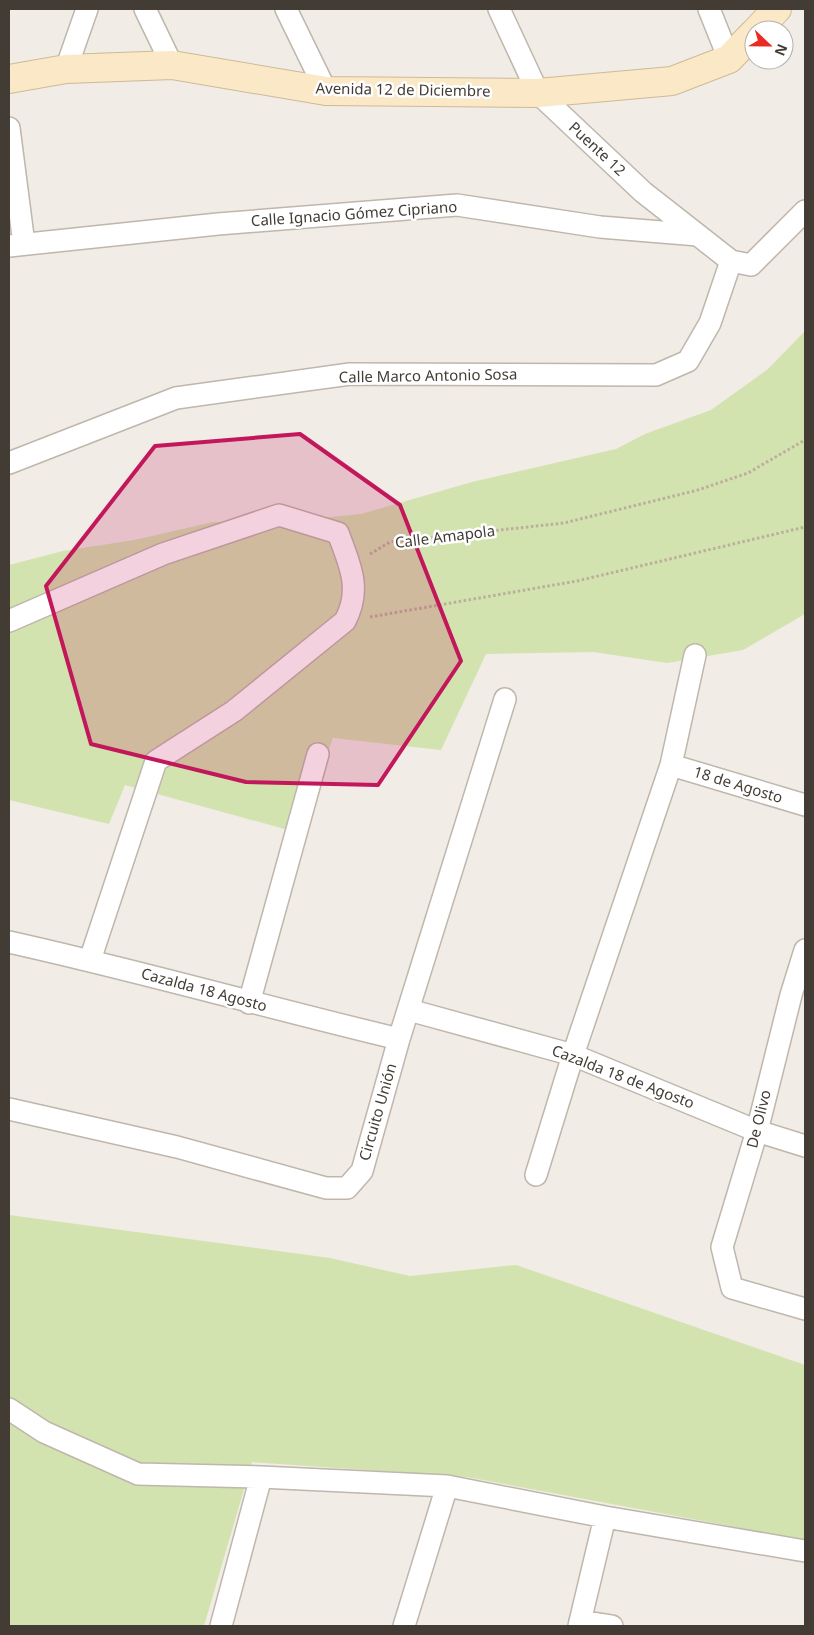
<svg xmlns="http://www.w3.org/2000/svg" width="814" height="1635" font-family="'Noto Sans',sans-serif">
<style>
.green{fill:#d2e3b0}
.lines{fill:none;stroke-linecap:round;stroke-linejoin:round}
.street-casing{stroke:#bfb6ac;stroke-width:24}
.secondary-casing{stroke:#ceba97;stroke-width:30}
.path{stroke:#bdad9b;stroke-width:3;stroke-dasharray:2.5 2.5;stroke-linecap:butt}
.street{stroke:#fff;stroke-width:21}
.secondary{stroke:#fae8c6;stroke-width:28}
.marked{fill:#c2185b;fill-opacity:0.2;stroke:#c2185b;stroke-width:4;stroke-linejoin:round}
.labels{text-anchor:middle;stroke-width:5;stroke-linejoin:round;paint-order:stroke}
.street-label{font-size:15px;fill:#433c35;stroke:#fff}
</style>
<rect width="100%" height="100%" fill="#f1ece5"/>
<path class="green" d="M805,331V614L743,650L667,663L594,652L486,654L441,750L333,738L299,833L125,785L109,824L9,800V565L63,551L134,540L213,522L301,520L361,514L472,482L616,449L645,434L711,410L768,369Z
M9,1215L330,1258L410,1276L516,1265L805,1365V1540L467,1477L252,1462L204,1626H9Z"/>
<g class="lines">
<defs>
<path id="street" d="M145,9L172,65
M286,9L326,91
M499,9L538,93L643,192L731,261L751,265L805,211
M709,9L729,59
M66,69L87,9
M9,128L24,244
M9,246L218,224L457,205L600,227L698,235
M9,463L176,398L350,374L656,375L688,361L710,323L731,261
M9,621L163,554L279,515L338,533C350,565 362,589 345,621L234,711L156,761L90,960
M671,765L805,805
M9,942C140,971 269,1008 399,1039
M805,950L791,995L757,1131L722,1247L732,1288L805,1309
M249,1003L318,754
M409,1010L573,1055L757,1131L805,1146
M9,1109L177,1147L326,1188H347L362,1171L399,1039L505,699
M536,1175L573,1055L671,765L695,655
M9,1409L44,1432L138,1474L261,1477L447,1486L605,1517L805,1551
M580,1621L612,1626
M221,1626L261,1477
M404,1626L447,1486
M579,1626L605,1517"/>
<path id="secondary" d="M757,30L777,9
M9,79L66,69L172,65L326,91L538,93L672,81L729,59L754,33"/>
</defs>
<use href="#street" class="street-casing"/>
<use href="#secondary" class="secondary-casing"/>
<path class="path" d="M370,554L390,542L564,523L698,490L748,473L805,440
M370,617L577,581L805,527"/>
<use href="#street" class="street"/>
<use href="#secondary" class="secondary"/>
</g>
<path class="marked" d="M300,434L400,505L461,661L378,785L246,782L91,744L46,586L155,446Z"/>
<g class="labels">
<g class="street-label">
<text transform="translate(403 90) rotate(1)" y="5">Avenida 12 de Diciembre</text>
<text transform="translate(597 149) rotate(43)" y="5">Puente 12</text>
<text transform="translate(354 214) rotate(-4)" y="5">Calle Ignacio Gómez Cipriano</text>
<text transform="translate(428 376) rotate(-1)" y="5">Calle Marco Antonio Sosa</text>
<text transform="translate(445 537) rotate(-7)" y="5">Calle Amapola</text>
<text transform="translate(738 785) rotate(17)" y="5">18 de Agosto</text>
<text transform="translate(204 990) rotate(15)" y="5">Cazalda 18 Agosto</text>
<text transform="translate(623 1077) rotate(21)" y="5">Cazalda 18 de Agosto</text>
<text transform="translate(378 1112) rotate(-74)" y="5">Circuito Unión</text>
<text transform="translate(759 1119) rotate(-76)" y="5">De Olivo</text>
</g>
</g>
<rect width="814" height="1635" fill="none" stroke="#433c35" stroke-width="20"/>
<g transform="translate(769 45) rotate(112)"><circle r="24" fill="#ffffff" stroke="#b4b1ae"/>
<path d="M0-4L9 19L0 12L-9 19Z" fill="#eb2b23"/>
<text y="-8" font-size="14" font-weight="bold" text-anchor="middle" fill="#433c35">N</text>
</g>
</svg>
